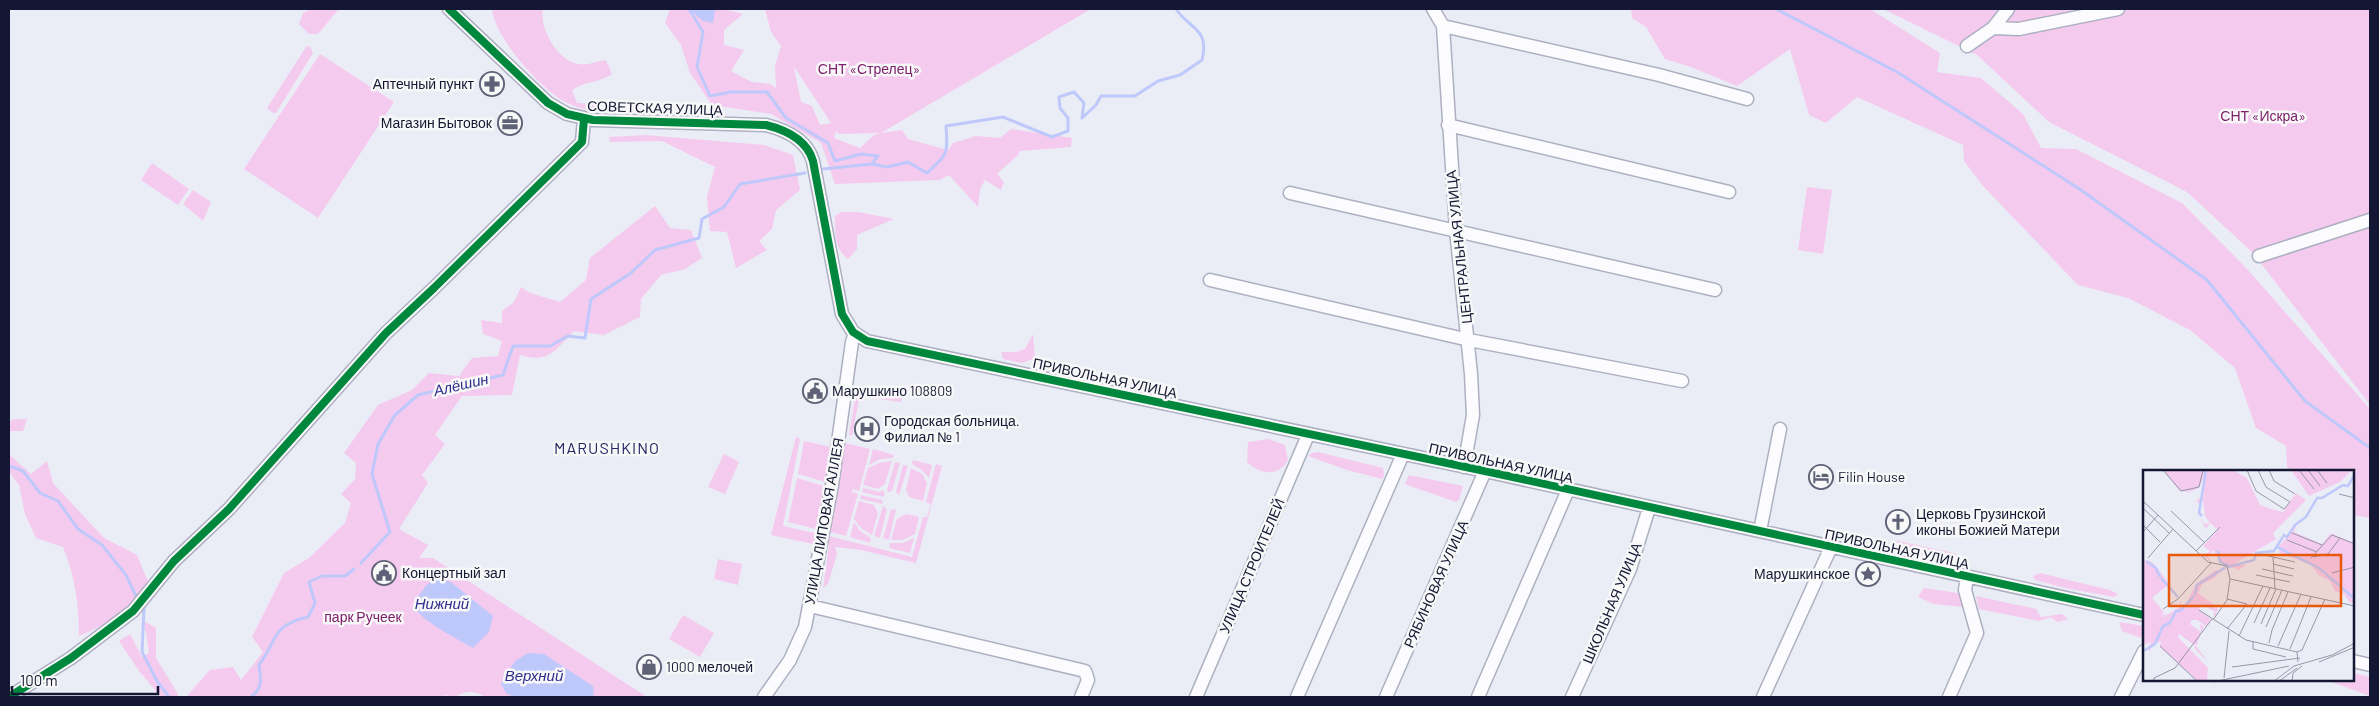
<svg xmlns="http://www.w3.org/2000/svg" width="2379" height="706" font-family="Barlow,sans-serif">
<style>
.green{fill:#f5caef;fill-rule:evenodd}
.water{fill:#bfc8fa}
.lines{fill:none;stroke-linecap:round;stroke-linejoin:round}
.stream{stroke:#bfc8fa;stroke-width:3}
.minor-casing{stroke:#adb0c1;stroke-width:15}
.minor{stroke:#fcfcfe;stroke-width:12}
.cycleway-casing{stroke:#f8f8f8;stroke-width:11}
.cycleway{stroke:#00873e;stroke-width:8}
.labels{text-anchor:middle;stroke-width:5;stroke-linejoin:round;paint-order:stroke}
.park-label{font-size:14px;fill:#7c206b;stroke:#f8f8f8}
.poi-label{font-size:14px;fill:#141733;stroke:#f8f8f8;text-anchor:start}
.street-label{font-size:14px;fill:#141733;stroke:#f8f8f8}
.water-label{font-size:15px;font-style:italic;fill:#2f2e8d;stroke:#f8f8f8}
.quarter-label{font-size:16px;letter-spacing:1px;fill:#212361;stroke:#f8f8f8}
.inset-river{fill:none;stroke:#bfc8fa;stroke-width:2.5}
.inset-road{fill:none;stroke:#9597a8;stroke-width:1}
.view{fill:#e8590c;fill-opacity:0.15;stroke:#e8590c;stroke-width:2.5}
.inset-edge{fill:none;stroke:#141733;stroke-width:2.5}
</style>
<rect width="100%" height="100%" fill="#ebedf6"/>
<path class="green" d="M311,9H339L318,34H309L299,24L303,13Z
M496,9H543C539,28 557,60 578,64C586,66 598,61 606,60L612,74C599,83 585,81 572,90L577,103L595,104L596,112C583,109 568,105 557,97C533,79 498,40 492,11Z
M670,9C695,9 720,6 743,14L724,30V45L744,50L731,71L752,82L770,84L776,88L775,66L781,46L771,32L765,9H1091L881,133L902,130L908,139L948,150L953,143L976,136L1000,138L1011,129L1072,138L1071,147L1020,151L1018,155L997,174L1004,182L1001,190L985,180L980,189L978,207L949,175L940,180L835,184L821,143L771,114L712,105L690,73L681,45L665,23ZM794,67L795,68L831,123L820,125L812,106L801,102ZM836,131L839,134L880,133L874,135L860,148L834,138Z
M1631,9H1870L1940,53L1937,72L1981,78L2023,114L2041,148L2076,149L2182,203L2249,271L2370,409V518L2353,515V471H2290L2287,466L2286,446L2256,428L2235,368L2190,330L2128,298L2078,285L1983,186L1964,161L1963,145L1857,97L1826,123L1809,115L1790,49L1737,86L1691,67L1665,59L1646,27L1632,18Z
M1883,9H2370V405L2253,253L2187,192L2049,122L1977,55Z
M310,46L313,53L276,113H273L267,108L306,47Z
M320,54L394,102L318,218L244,169Z
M645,135L764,145L793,155L800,190L776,210L772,229L759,241L767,250L736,268L727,232L710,231L707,197L715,167L662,141L610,142L609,137Z
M152,163L189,189L178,205L141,180Z
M1807,187L1832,190L1823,254L1798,250Z
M193,190L211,202L203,221L183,204Z
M655,206L670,228L691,230L702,258L685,269L661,275L641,299L640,317L604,335L574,331C556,350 548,364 520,355L512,395L462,396L435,435L445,444L422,475L428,483L399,529L428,545L419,558H433L647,697H485C474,690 466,691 455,697L445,695L444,697H186L210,670L233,667L241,680L263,652L252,637L284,573L309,558L345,523L351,503L341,494L355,479L356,463L344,453L378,405L412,390L429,373L459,376L472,358L498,356L502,341L483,334L481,320L502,323V311L514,302L521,287L530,293L560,302L586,280L590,258Z
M841,212H858L894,219L857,235V249L848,259C834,249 835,232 835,216Z
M1033,334L1035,358L1022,363L1003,359L1001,352H1016L1025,349Z
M866,392L902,398L901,402L865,397Z
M855,398L859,399L852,436L849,435Z
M13,419H27L23,431H9V423Z
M796,437L800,439L783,526L815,533L813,544L771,535Z
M1269,439L1285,445L1288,460C1279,477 1260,475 1247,462L1248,442Z
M804,441L831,447L825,482L798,474Z
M845,443L870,449L859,491L852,489V492L858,494L846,536L830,532L837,488L839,486L838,485Z
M873,449L894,455L893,458L880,459L869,465Z
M9,450L11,456L31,474L47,461L53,483L104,538L137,555L149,584C124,614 114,621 79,636C79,605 75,576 63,547L36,538L25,514L19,485L9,472Z
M1318,452L1383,468L1384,476L1382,479L1347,470L1308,456L1312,453Z
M724,454L739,462L725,494L708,487Z
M913,460L932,465L929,478L922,470L912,464Z
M892,461L885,484L878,489L863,485L868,468L879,463Z
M895,462L900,463L892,491L888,492L887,490Z
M936,464L942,466L916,563L861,550L835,547L837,554L828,584L823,588L829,546H827L829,536L912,557L923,517H927L931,504L926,502Z
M903,465L908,466L899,495L896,492Z
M911,468L922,474L927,483L923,501L909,497L906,490Z
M1409,475L1463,486L1459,500L1456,502L1410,486L1405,484Z
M797,478L824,486L816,529L788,522Z
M863,488L880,492L883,490L885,494L883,497L862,492Z
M861,495L882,500L883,504L860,499Z
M859,501L874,505L878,513L872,535L861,528L854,519Z
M883,506L887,509L880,538L874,536Z
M896,509L889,540L883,538L891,510Z
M906,514L919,517L915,534L903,540H891L897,519Z
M854,522L860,531L871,538L870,543L850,537Z
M914,538L910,553L889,548L890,543H903Z
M1898,541L1954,553L1966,560L1967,565L1899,549L1894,547L1895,542Z
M718,559L742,564L738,585L714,579Z
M2040,573L2110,590L2118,594L2114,597L2065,588L2035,580L2033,576Z
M1924,588L1958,593L1963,607L1934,604L1918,597Z
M1976,596L2036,609L2041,617L2062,614L2068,619L2058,622L2050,617L2039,621L1979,609Z
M683,615L714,633L700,657L669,639Z
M144,621L156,628V658L178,694L177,697H161L139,671L119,641L130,634L142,657L149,653Z
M2119,622L2144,626L2141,638L2122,631Z
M2353,673L2370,677V696L2326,680H2353Z"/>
<path class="water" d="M689,9H713L715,10L713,23L703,21Z
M441,578L451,582L493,616L489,632L473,648C461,641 419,620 416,608C414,601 419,595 423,590C428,583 432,579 441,578Z
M528,653L544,654L593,686L594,697H514L506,693L501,684L515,661Z"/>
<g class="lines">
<path class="stream" d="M689,9L703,32L697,67L710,96L731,92H767L786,118L828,143L835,161L861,154L878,156L872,164
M1776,9L1897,72L2078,188L2207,280L2305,401L2370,448
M823,169L872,164L887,167L908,162L927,173C948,153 948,155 946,126L1003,117L1052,137L1068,131V118L1060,108L1059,97L1074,92L1084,103L1082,118L1096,105L1101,96H1135L1158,81L1180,75L1202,60C1210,28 1190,30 1176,9
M9,466L23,471L40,493L58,501L78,529L102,545L126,575L136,596
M361,563L390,532L372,474L378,444L395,415L418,395L503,375L513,346H550L568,336L585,338L591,299L631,273L655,250L699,238L702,219L724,207L740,184L805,173
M144,608L142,652L157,681L169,697
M251,697C263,688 261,679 259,665C278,639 272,625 308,617L315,603L309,582L322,576H345L354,569"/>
<defs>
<path id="minor" d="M449,9L548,103L567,114L593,120L766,125C786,130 807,140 813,161L842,314L853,332L867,341L1485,471L2144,615
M1433,9L1443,26L1456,230L1471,374L1473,415L1464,467
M1443,26L1659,75L1747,99
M1993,28L2019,29L2118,9
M1967,46L1993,28L2008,9
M1448,125L1729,192
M1290,193L1715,290
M2259,256L2370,220
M1210,280L1469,340L1682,381
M1760,531L1780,429
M810,606L1085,671L1088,680L1081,697
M2353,661L2370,665
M9,697L71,658L133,611L174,561L229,509L386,333L434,288L582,142L584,119
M764,697L790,660L805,627L832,485L852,342L855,333
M1196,697L1308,435
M1297,697L1403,454
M1386,697L1485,471
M1478,697L1568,490
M1572,697L1630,569L1649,508
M1763,697L1831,547
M1949,697L1977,633L1965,590L1967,577
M2121,697L2144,651"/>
</defs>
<use href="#minor" class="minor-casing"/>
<use href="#minor" class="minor"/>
<defs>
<path id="cycleway" d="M449,9L548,103L567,114L593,120L766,125C786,130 807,140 813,161L842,314L853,332L867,341L1485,471L2144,615
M9,697L71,658L133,611L174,561L229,509L386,333L434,288L582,142L584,119"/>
</defs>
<use href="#cycleway" class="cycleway-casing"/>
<use href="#cycleway" class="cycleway"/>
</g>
<defs>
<symbol id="pharmacy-ring" viewBox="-11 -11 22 22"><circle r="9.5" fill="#f8f8f8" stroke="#5f6277" stroke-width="1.5"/><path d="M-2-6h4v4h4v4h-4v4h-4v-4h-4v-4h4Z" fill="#5f6277"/></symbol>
<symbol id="office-ring" viewBox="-11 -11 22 22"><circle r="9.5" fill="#f8f8f8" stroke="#5f6277" stroke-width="1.5"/><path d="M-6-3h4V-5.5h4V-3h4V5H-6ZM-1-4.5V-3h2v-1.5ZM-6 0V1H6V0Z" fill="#5f6277"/></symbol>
<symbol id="civic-ring" viewBox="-11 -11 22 22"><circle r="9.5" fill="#f8f8f8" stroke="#5f6277" stroke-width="1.5"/><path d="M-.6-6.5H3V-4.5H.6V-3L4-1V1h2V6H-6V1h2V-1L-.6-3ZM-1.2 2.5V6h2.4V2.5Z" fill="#5f6277"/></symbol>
<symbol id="hospital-ring" viewBox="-11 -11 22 22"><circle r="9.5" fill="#f8f8f8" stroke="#5f6277" stroke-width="1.5"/><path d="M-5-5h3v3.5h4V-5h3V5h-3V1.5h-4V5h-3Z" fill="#5f6277"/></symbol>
<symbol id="hotel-ring" viewBox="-11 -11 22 22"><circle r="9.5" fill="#f8f8f8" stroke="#5f6277" stroke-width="1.5"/><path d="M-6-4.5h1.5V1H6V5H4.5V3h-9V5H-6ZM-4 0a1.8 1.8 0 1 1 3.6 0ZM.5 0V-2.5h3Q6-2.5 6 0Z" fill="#5f6277"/></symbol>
<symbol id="church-ring" viewBox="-11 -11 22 22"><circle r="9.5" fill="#f8f8f8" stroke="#5f6277" stroke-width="1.5"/><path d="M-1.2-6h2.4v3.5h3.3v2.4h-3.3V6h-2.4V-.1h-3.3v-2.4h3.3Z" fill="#5f6277"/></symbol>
<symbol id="sight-ring" viewBox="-11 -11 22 22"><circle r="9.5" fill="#f8f8f8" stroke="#5f6277" stroke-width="1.5"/><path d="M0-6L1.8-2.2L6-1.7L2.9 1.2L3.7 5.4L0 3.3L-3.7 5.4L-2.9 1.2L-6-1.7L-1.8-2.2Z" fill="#5f6277"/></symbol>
<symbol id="shop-ring" viewBox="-11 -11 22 22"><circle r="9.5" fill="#f8f8f8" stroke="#5f6277" stroke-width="1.5"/><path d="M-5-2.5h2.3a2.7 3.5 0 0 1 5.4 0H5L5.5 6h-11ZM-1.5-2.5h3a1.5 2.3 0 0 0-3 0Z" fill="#5f6277"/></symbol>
</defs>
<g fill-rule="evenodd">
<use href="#pharmacy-ring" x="478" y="70" width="28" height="28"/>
<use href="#office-ring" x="496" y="109" width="28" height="28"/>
<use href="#civic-ring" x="801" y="377" width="28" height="28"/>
<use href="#hospital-ring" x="853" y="415" width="28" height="28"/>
<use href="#hotel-ring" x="1807" y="463" width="28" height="28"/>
<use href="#church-ring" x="1884" y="508" width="28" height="28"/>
<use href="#civic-ring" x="370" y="559" width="28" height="28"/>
<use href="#sight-ring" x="1854" y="560" width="28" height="28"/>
<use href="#shop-ring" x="635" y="653" width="28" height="28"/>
</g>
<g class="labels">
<g class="park-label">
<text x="869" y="74">СНТ «Стрелец»</text>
<text x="2263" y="121">СНТ «Искра»</text>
<text x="363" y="622">парк Ручеек</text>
</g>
<g class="poi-label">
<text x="474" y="89" text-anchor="end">Аптечный пункт</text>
<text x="492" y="128" text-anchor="end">Магазин Бытовок</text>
<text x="832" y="396">Марушкино 108809</text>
<text x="884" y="426">Городская больница.<tspan x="884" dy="16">Филиал № 1</tspan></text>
<text x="1838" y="482">Filin House</text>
<text x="1916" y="519">Церковь Грузинской<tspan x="1916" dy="16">иконы Божией Матери</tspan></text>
<text x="402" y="578">Концертный зал</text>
<text x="1850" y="579" text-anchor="end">Марушкинское</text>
<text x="666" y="672">1000 мелочей</text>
</g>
<g class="street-label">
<text transform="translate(655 108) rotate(2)" y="5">СОВЕТСКАЯ УЛИЦА</text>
<text transform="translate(1459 247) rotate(-96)" y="5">ЦЕНТРАЛЬНАЯ УЛИЦА</text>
<text transform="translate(1105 378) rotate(12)" y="5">ПРИВОЛЬНАЯ УЛИЦА</text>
<text transform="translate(1501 463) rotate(12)" y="5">ПРИВОЛЬНАЯ УЛИЦА</text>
<text transform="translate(824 521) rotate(-80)" y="5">УЛИЦА ЛИПОВАЯ АЛЛЕЯ</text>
<text transform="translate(1897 549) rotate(12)" y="5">ПРИВОЛЬНАЯ УЛИЦА</text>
<text transform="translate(1252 566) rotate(-67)" y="5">УЛИЦА СТРОИТЕЛЕЙ</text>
<text transform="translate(1436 584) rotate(-66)" y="5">РЯБИНОВАЯ УЛИЦА</text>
<text transform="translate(1612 603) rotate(-67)" y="5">ШКОЛЬНАЯ УЛИЦА</text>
</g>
<g class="water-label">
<text transform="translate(461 385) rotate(-13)" y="5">Алёшин</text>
<text x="442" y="609">Нижний</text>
<text x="534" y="681">Верхний</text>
</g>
<g class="quarter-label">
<text x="607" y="454">MARUSHKINO</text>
</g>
</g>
<g transform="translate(2143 470)">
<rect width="211" height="211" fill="#ebedf6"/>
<path d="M20,0H63V2L56,18L46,22L37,21ZM64,0H90L104,8L117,35L125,38L140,42L153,23L163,30L130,63L133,69L91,94L103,95L96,100L77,92L70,80L65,86L69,93L61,86L67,81L60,76L79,55L74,59L67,53L63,59L58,50L62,54L67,53L62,46L60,30L56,35L55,31L51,32L61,25L59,20ZM148,0H209L197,12L166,26ZM153,56L151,62L179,74L188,63L211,73V133L206,132L201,124L192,121L187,111L176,105L168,95L135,82L138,79L136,76ZM0,87L3,92L7,91L10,93L14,98L4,92L15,99L26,114L9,128L20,141L19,149L21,144L24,145L38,136L36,130L39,135L43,134L53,114L73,100L76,101L72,108L59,114L55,123L74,137L75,141L71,142L74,143L71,147V141L58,135L56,140L68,149L63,156L54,150H49L47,154L58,162L57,154L61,156L53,176L65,192L53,180L51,177L53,174L51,175L36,164L35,167L65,198L64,211H55L17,177L18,171L9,175L7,181L4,179L8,172L0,175Z" fill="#f5caef"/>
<path class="inset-river" d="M59,46L56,43L63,0M134,77L176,98L212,129M75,81L77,92L86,96M3,91L13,98L17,107M85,97L111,90L113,83L131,81L141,65L144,67L152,55L163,47L174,28H179L200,15L205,16L212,4M18,108L35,127M52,125L54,115L83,97M0,181L12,174L20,156L27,153L33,141H37L51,126"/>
<path class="inset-road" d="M20,0L38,21L56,17L60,0M104,0L113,21L141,39L147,32L123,17L115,0M126,0L131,11L152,24M156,0L171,19M165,0L177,16M174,0L184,13M196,24L212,28M0,31L65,92L84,96L87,109L84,130L70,150M0,38L26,63M28,41L62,73M0,55L17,72M0,62L15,45M149,63L179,75M144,70L174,82M53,81L77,57M117,84L152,92M130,87L132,119M170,87L185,84L197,68M5,88L30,59M168,88L189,65L212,74M130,94L151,99M119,99L150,106M189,103L212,97M113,105L147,112M87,109L212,136M20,139L35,129L68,93M56,140L103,170L154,182L155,192M111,153L127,118M118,154L133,119M123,157L139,120M84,159L104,134L84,129M96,166L120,116M110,172V179L143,187M126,173L129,160L145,122M17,176L55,212M135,176L158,124M147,179L168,127M154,182L159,180L182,129M176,192L212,177M89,197L157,188M81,208L86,161M11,212V208L32,198L69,149M70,212L146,196M130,212L151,196L189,185L212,173M135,212L154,198M149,212L150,203L159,196"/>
<path class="view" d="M26,85H198V136H26Z"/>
<rect width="211" height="211" class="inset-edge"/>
</g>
<rect width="2379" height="706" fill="none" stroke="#141733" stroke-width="20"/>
<path d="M12 686v8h146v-8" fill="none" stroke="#141733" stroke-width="2.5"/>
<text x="20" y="686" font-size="15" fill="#141733" stroke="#f8f8f8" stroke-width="4" paint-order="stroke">100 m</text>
</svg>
